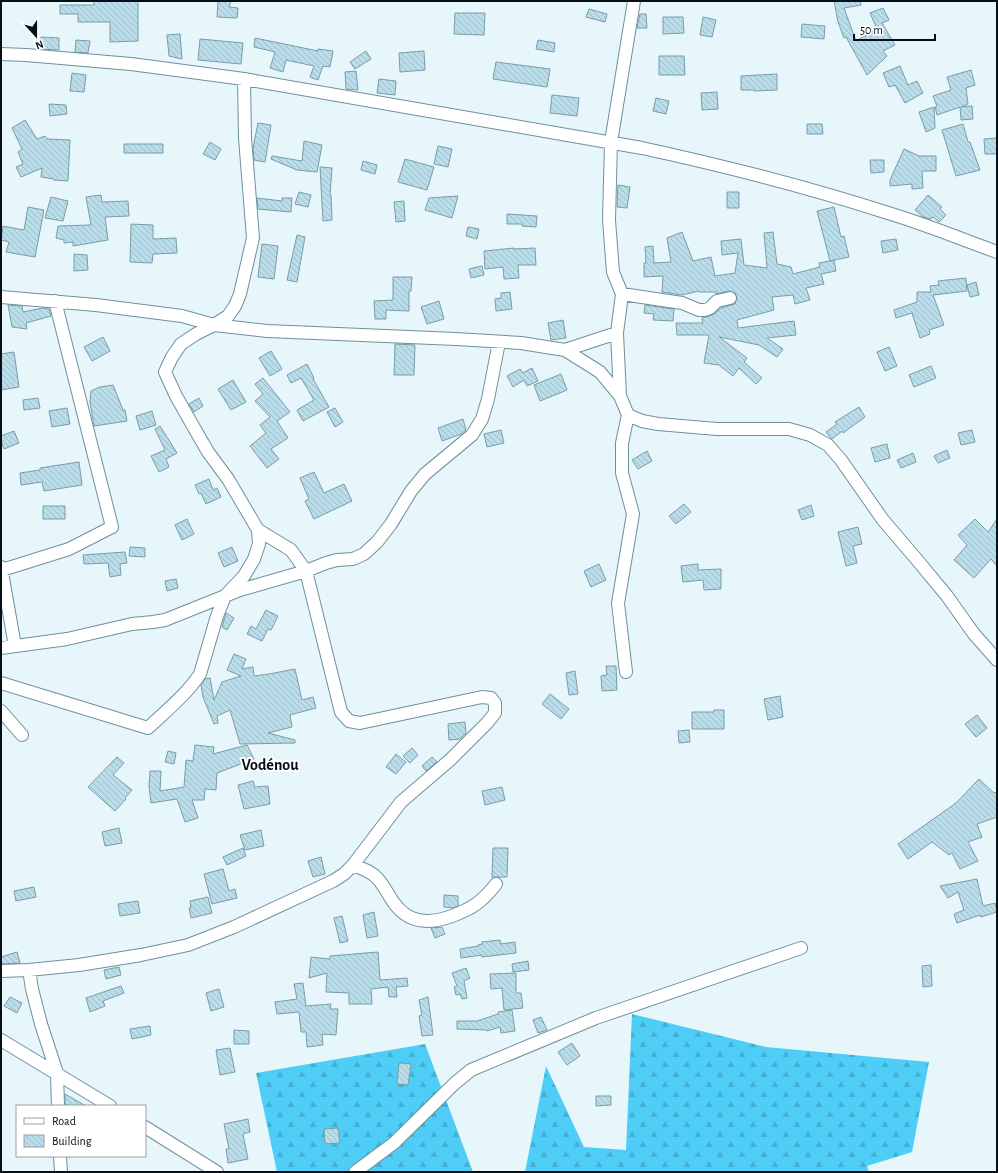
<svg xmlns="http://www.w3.org/2000/svg" width="998" height="1173" font-family="'Alegreya Sans',sans-serif">
<style>
.forest{fill:url(#forest-firs)}
.building{fill:url(#building-back-hatch);stroke:#799ca8}
.lines{fill:none;stroke-linecap:round;stroke-linejoin:round}
.minor-casing{stroke:#6e909c;stroke-width:14}
.minor{stroke:#fff;stroke-width:12}
.labels{text-anchor:middle;stroke-width:4;stroke-linejoin:round;paint-order:stroke}
.quarter-label{font-size:16px;font-weight:bold;fill:#041015;stroke:#fff}
</style>
<defs>
<pattern id="forest-firs" width="22" height="20" patternUnits="userSpaceOnUse"><rect width="22" height="20" fill="#4ecef7"/><path d="M5 1l3.5 6h-7zM16 11l3.5 6h-7z" fill="#42b0d3"/></pattern>
<pattern id="building-back-hatch" width="6" height="6" patternUnits="userSpaceOnUse"><rect width="6" height="6" fill="#b9ddea"/><path d="M-1 5l2 2M0 0l6 6M5-1l2 2" fill="none" stroke="#9dbdc8"/></pattern>
</defs>
<rect width="100%" height="100%" fill="#e7f6fb"/>
<path class="forest" d="M632,1014L766,1047L929,1062L912,1152L867,1166L869,1172H525L546,1066L584,1147L626,1150Z
M425,1044L473,1172H277L256,1073Z"/>
<path class="building" d="M94,1H138V41L110,42V22H78V14H60V5H94Z
M218,1H231L229,7L238,8L237,18L217,17Z
M834,1H860L861,5L844,8L856,41L877,29L870,13L883,8L889,20L882,23L895,45L883,51L887,56L867,75L846,37L844,38L838,22Z
M589,9L607,14L605,22L586,17Z
M455,13H485L484,35L454,34Z
M640,14H646L647,28H637Z
M663,17H683L684,33L663,34Z
M703,17L716,20L712,37L700,35Z
M802,24L825,26L824,39L801,37Z
M180,34L182,59L169,56L167,35Z
M41,37L59,38V50L40,49Z
M255,38L318,51V49L333,51L330,67L323,66L318,80L310,77L314,66L286,60L283,72L270,68L275,52L254,47Z
M200,39L243,43L241,64L198,60Z
M76,40L90,41L88,53L75,52Z
M538,40L555,43L554,52L536,49Z
M366,51L371,59L355,69L350,62Z
M424,51L425,70L400,72L399,53Z
M659,56H684L685,75H659Z
M496,62L550,69L547,87L493,79Z
M900,66L908,85L917,81L923,93L905,103L895,85L889,87L883,73Z
M971,70L975,85L966,88L968,104L961,107L972,106L973,119L961,120L960,107L937,115L935,107L937,106L933,96L951,90L947,77Z
M356,71L358,90L346,89L345,72Z
M72,73L86,75L84,92L70,91Z
M777,74V90L754,91V90H741V76Z
M379,79L396,81L395,95L377,93Z
M717,92L718,109L702,110L701,93Z
M552,95L579,98L577,116L550,113Z
M656,98L669,101L666,114L653,111Z
M49,104L66,105L67,114L50,116Z
M934,107L935,128L926,132L919,112Z
M25,120L37,139L45,136L47,139L70,140L68,181L54,180V179L41,177L42,168L21,177L16,167L23,164L18,152L22,149L12,128Z
M258,123L271,125L265,162L254,160L253,148Z
M807,124H822L823,134H807Z
M963,124L968,142H970L980,170L956,176L942,130Z
M997,138V154H985L984,139Z
M304,141L322,145L317,172L297,170L271,159L272,156L302,161Z
M210,142L221,149L215,160L203,154Z
M124,144H163V153H124Z
M438,146L452,149L448,167L434,164Z
M904,149L919,156H936V171H922L923,188L912,189V184L890,186V180Z
M405,159L434,167L427,190L398,182Z
M870,160H884V172L871,173Z
M363,161L377,165L375,174L361,170Z
M320,167L332,168L330,195H331L332,220L323,221Z
M618,185L630,187L627,208L617,207Z
M299,192L311,195L308,207L295,204Z
M727,192H739V208H727Z
M101,195L102,202L128,201L129,216L105,217L108,240L73,246V242L64,243V240L56,238L58,226L91,225L86,197Z
M928,195L942,207L940,209L946,215L939,222L933,217L931,219L923,217L915,210Z
M458,196L452,218L425,210L429,198Z
M51,197L68,201L63,221L45,218Z
M257,198L282,201V198H292L291,212L258,209Z
M404,201L405,221L396,222L394,202Z
M28,207L44,210L35,257L6,252L9,242L1,240L3,226L24,230Z
M834,207L841,237L844,236L849,257L830,261L817,211Z
M507,214L537,216L536,227L522,226V224H507Z
M131,224L153,225V239L176,238L177,253L153,254L152,263L130,262Z
M468,227L479,229L477,239L466,236Z
M682,232L693,261L711,257L715,276L735,273L738,253L722,255L721,241L741,239L744,265L767,268L764,233L773,232L777,264L791,267L793,274L820,267L819,263L834,260L836,271L821,274L824,284L806,288L810,300L795,304L793,295L772,297L774,310L737,320L738,328L794,321L796,335L767,338L783,349L777,357L759,345L719,337L747,358L744,362L762,378L756,384L739,368L733,376L719,365L704,363L709,335H677L676,323H703L702,318L713,315L721,308L735,304L737,297L735,293L729,291L716,294V292H700L699,291L682,295L662,292L663,276L644,277V263H646L645,247L653,246L654,263L671,262L667,238Z
M297,235L305,237L297,282L287,280Z
M896,239L898,250L883,253L881,241Z
M262,244L278,246L274,279L258,277Z
M514,248V249L535,248L536,265H518L519,278L504,279L503,267L485,269L484,251Z
M74,254L87,255L88,270L74,271Z
M482,266L484,275L471,278L469,269Z
M393,277H412L411,291H409V311L386,310V319H375L374,301L393,300Z
M966,278L967,291L933,295L944,325L929,330L930,334L920,338L912,313L896,318L894,310L917,302V292H931L930,286L939,285L938,281Z
M976,282L979,295L970,297L967,285Z
M510,292L512,309L496,311L495,299L501,298V293Z
M439,301L444,319L427,324L421,307Z
M8,305L22,306L23,312L43,308L49,309L51,316L26,323L27,329L12,327Z
M645,305L674,309L673,321L653,320L654,314L644,313Z
M563,320L566,338L551,340L548,323Z
M103,337L110,351L92,361L84,347Z
M395,344L415,345L414,375H394Z
M889,347L897,366L885,371L877,352Z
M271,351L282,369L270,376L259,358Z
M14,352L19,387L1,390V354Z
M307,364L314,378L313,379L329,407L303,421L297,410L314,400L301,378L291,383L287,375Z
M931,366L936,378L914,387L909,375Z
M532,368L538,381L527,386L524,380L513,387L507,376L520,369L523,373Z
M561,374L567,390L540,401L534,385Z
M263,378L290,412L277,421L288,438L271,449L279,459L267,468L250,446L266,433L260,425L270,417L255,401L263,394L255,384Z
M233,380L246,402L231,410L218,389Z
M113,385L123,410H125L127,421L94,426L90,402L91,391L100,387Z
M38,398L40,408L24,410L23,400Z
M199,398L203,406L194,412L189,404Z
M859,407L865,417L843,433L842,431L832,439L830,437L826,432L837,424L835,422Z
M67,408L70,424L52,427L49,411Z
M335,408L343,422L335,427L327,412Z
M152,411L156,425L140,430L136,416Z
M463,419L466,430L461,434L442,441L438,428Z
M160,426L177,453L166,459L169,467L159,472L151,456L165,450L155,429Z
M501,430L504,443L487,447L484,434Z
M972,430L975,442L961,445L958,433Z
M14,431L19,443L4,449L1,441V436Z
M887,444L890,458L875,462L871,448Z
M947,450L950,458L938,463L934,456Z
M647,451L652,461L638,469L632,460Z
M913,453L916,462L901,468L897,460Z
M79,462L82,485L44,491L42,482L21,485L20,473L40,470V468Z
M314,472L324,493L344,484L352,501L314,519L305,501L309,499L300,478Z
M209,479L213,490L217,488L221,497L206,504L201,493L199,494L195,485Z
M684,504L691,512L676,524L669,516Z
M811,505L814,516L802,520L798,510Z
M43,506H65V519H43Z
M187,519L194,534L182,540L175,525Z
M975,519L988,532L997,519V566L991,559L974,578L954,560L967,545L958,535Z
M858,527L862,544L853,546L857,563L846,566L838,532Z
M130,547L145,548V557L129,556Z
M232,547L238,561L224,567L218,553Z
M125,552L127,563L120,564L121,575L110,577L108,563L84,564L83,555Z
M599,564L606,580L591,587L584,571Z
M698,564V570L721,569V589L704,590L703,580L683,582L681,566Z
M176,579L178,588L167,591L165,581Z
M266,610L278,616L271,630L268,629L262,641L247,634L251,626L256,629Z
M226,613L234,618L227,630L222,627Z
M234,654L246,659L242,669L253,667L254,676L269,674L295,669L302,700L313,697L316,708L290,715L292,727L268,733L295,740V743L240,744L230,710L217,716L218,723L214,724L203,697L201,685L205,679L210,678L214,700L222,682L241,676L227,670Z
M606,666H616L617,690L602,691L601,676L607,675Z
M575,671L578,694L569,695L566,673Z
M550,694L569,709L561,719L542,704Z
M780,696L783,717L768,720L764,699Z
M714,710H724V729H692V712H714Z
M977,715L987,728L976,737L965,724Z
M465,722L466,733L460,739L449,740L448,724Z
M689,730L690,742L679,743L678,731Z
M195,745L214,747L213,754L247,745L254,759L217,773L216,790L205,789L204,800H192L198,818L185,822L177,799L151,803L149,786L150,771H161L160,791L184,787L186,760L193,761Z
M412,748L418,755L410,763L403,756Z
M168,751L176,753L174,764L165,762Z
M396,754L406,762L396,774L386,767Z
M117,757L124,763L113,775L132,790L125,798L126,799L115,811L88,787Z
M432,757L437,762L426,771L422,766Z
M979,779L994,793L997,792V817L977,824L982,837L968,842L978,861L960,869L952,853L949,855L932,842L908,859L898,844L956,803Z
M253,781L255,787L268,786L270,804L244,809L238,785Z
M502,787L505,800L485,805L482,791Z
M119,828L122,843L105,846L102,832Z
M261,830L264,846L245,850L240,835Z
M243,848L246,856L227,865L223,857Z
M493,848H508L507,877H492Z
M321,857L325,874L313,877L308,861Z
M223,869L229,891L235,889L237,898L212,904L204,874Z
M977,879L983,906L995,903L997,912L981,917L980,915L957,923L954,914L964,910L958,892L948,898L940,886Z
M34,887L36,897L16,901L14,891Z
M444,895L458,896V906L453,908L444,907Z
M208,897L212,913L191,918L189,908H191L190,901Z
M138,901L140,913L120,916L118,904Z
M374,912L378,936L367,938L363,915Z
M342,916L348,941L340,943L334,918Z
M442,927L445,934L435,938L431,928Z
M500,940L501,944L515,942L516,953L482,957V955L461,958L460,949L478,946V945L482,944V942Z
M17,952L20,963L1,964V957Z
M378,952L380,980L407,978L408,986L396,987L397,997H389L388,987L371,989L372,1004H349V993L326,992L327,973L309,978L311,957L330,959V956Z
M528,961L529,970L513,972L512,964Z
M931,965L932,986L923,987L922,966Z
M119,967L121,975L106,979L104,970Z
M466,968L470,978L464,981L467,998L462,999L460,994L456,995L454,987L457,986L452,973Z
M516,973V993H521L523,1008L504,1010L502,988L491,989L490,974Z
M303,983L306,1006L331,1004L330,1009H338L336,1035L322,1034L323,1045L307,1047L306,1032H301L299,1012L277,1014L275,1002L297,999L294,984Z
M121,986L124,993L103,1001L105,1006L90,1012L86,998Z
M219,989L224,1007L211,1011L206,993Z
M10,997L22,1003L17,1013L4,1006Z
M428,997L433,1035L422,1036L419,1016L422,1015L419,1000Z
M512,1010L515,1031L501,1033L500,1027L487,1031V1030L457,1029V1021H477L498,1014V1012Z
M541,1017L547,1030L538,1033L533,1020Z
M150,1026L151,1035L132,1039L130,1029Z
M234,1030L249,1031V1044H234Z
M572,1043L580,1056L567,1065L558,1052Z
M230,1048L235,1072L220,1075L216,1050Z
M399,1063L411,1064L408,1085L397,1084Z
M65,1094L86,1106H70L65,1104Z
M596,1096H611V1105L596,1106Z
M248,1119L250,1132L243,1134L248,1159L228,1163L226,1149H229L224,1124Z
M338,1128L340,1143L325,1144L324,1129Z"/>
<g class="lines">
<defs>
<path id="minor" d="M634,1L611,142L609,220L613,272L622,294L617,333L620,396L628,415L642,421L658,424L717,429H789L810,435L828,445L841,460L883,520L918,561L947,596L974,634L997,660
M1,54L26,55L131,64L244,79L642,148C725,166 807,187 888,213C925,224 961,239 997,252
M622,294L682,303L699,310H705L710,308L717,301L730,298
M1,297L96,305L182,316L214,325L267,331L456,339L521,343L565,350L600,372L620,396
M565,350L617,333
M1,567L15,646
M2,570L69,549L112,527L55,301
M1,648L67,639L132,624L153,622L165,620L240,590L306,571L326,563L337,560L353,559L364,554L377,542L391,524L411,491L425,474L472,435L482,419L488,399L499,342
M626,672L618,603L633,514L622,473V443L628,415
M1,683L148,728C166,711 187,694 200,674L217,616L225,596L244,576L254,559L259,544L258,530L228,479L208,452L193,426L176,396L165,372L172,357L181,344L196,334L214,325L228,316L235,306L240,294L253,238L245,138L244,79
M1,711L22,735
M353,865C361,868 371,871 377,878C384,885 388,895 394,903C409,924 430,924 452,916C473,908 482,902 496,884
M29,970L32,989L41,1024L57,1073L58,1106
M1,971L29,970L79,965L141,955L188,945L234,927L333,881L344,874L353,865L401,802L450,760L487,723L495,713V703L491,698L482,697L360,723L349,721L341,712L306,571L291,550L258,530
M1,1040L110,1106
M145,1127L217,1172
M60,1156L61,1172
M355,1172L394,1143L454,1084L471,1070L596,1018L801,948"/>
</defs>
<use href="#minor" class="minor-casing"/>
<use href="#minor" class="minor"/>
</g>
<g class="labels">
<g class="quarter-label">
<text x="270" y="770">Vodénou</text>
</g>
</g>
<rect width="998" height="1173" fill="none" stroke="#041015" stroke-width="4"/>
<rect x="16" y="1105" width="130" height="52" fill="#ffffff" stroke="#9b9fa1"/>
<rect x="24" y="1118" width="20" height="6" fill="#ffffff" stroke="#9b9fa1"/>
<text x="52" y="1125" font-size="12" fill="#041015">Road</text>
<rect x="24" y="1135" width="20" height="12" fill="url(#building-back-hatch)" stroke="#9b9fa1"/>
<text x="52" y="1145" font-size="12" fill="#041015">Building</text>
<g transform="translate(36 36) rotate(159)" stroke="#ffffff" stroke-width="3" paint-order="stroke">
<path d="M0-3L7 15L0 10L-7 15Z" fill="#041015"/>
<text y="-6" font-size="11" font-weight="bold" text-anchor="middle" fill="#041015">N</text>
</g>
<path d="M854 34v6h81v-6" fill="none" stroke="#041015" stroke-width="2"/>
<text x="860" y="34" font-size="12" fill="#041015" stroke="#ffffff" stroke-width="3" paint-order="stroke">50 m</text>
</svg>
